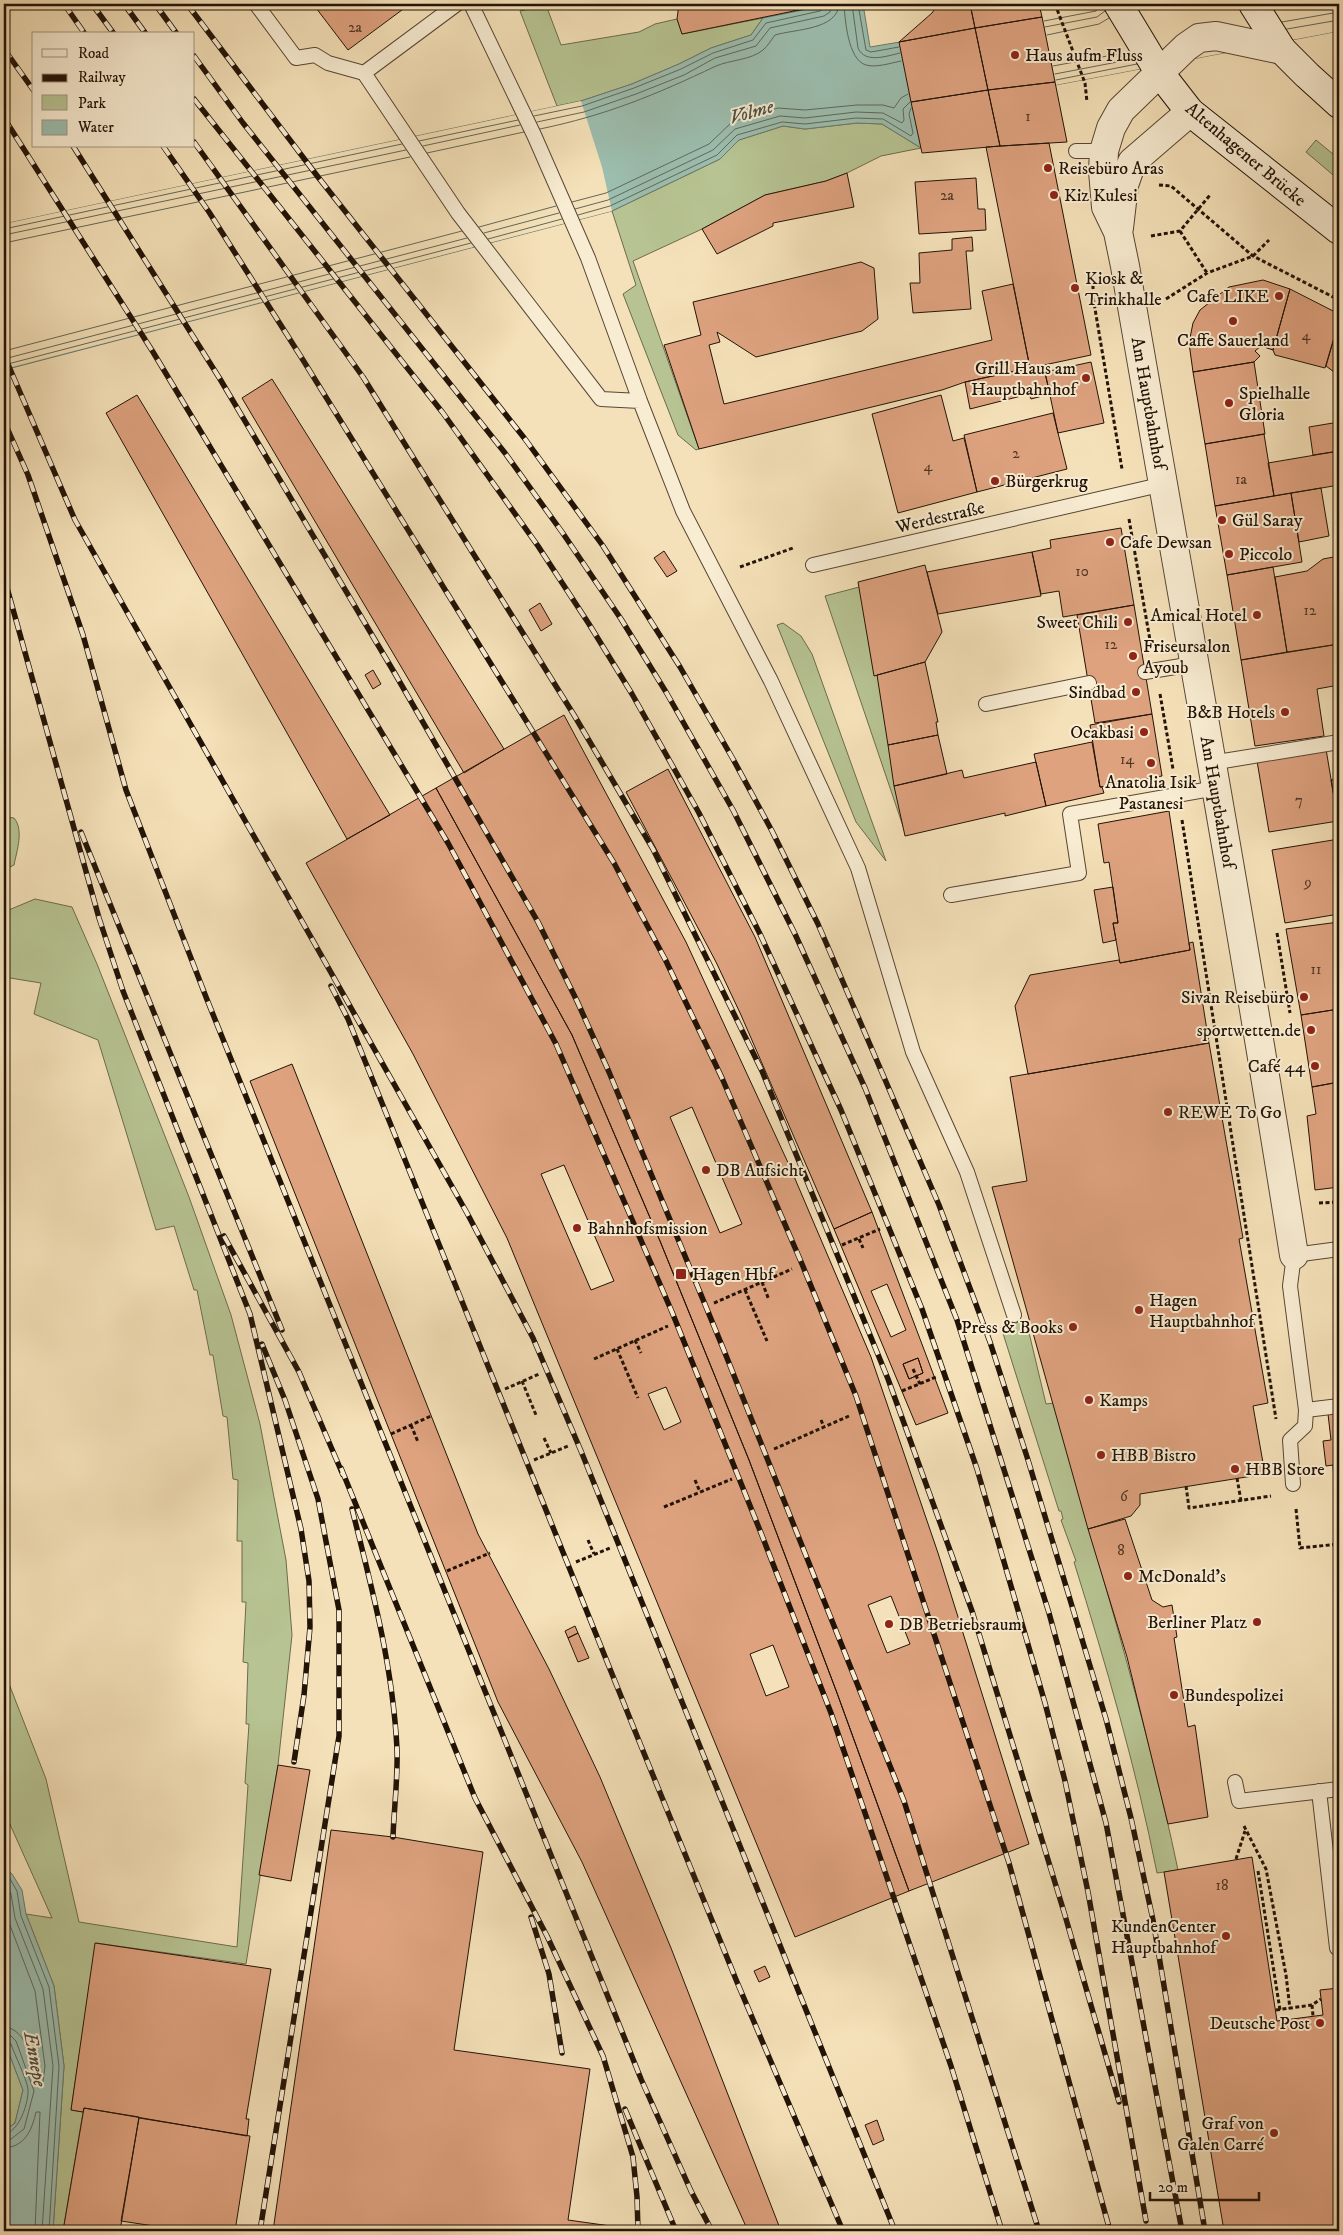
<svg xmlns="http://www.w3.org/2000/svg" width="1343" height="2235" font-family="'IM FELL DW Pica',serif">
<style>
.green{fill:#b7c392;stroke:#6c6b4c}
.water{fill:#9cbeaf;stroke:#6b7a6c}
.pier{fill:#f5e1b9}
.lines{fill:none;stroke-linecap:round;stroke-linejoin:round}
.shore{stroke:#5f685b;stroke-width:1}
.building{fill:#dea27f;stroke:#221307;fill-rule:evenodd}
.lane-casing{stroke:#574634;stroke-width:16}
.street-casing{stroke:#574634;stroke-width:30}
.secondary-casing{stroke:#221307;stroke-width:30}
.path{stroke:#221307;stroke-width:3;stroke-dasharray:4 2.5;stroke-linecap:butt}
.lane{stroke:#f8ecd2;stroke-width:14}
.street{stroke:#f8ecd2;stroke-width:28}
.secondary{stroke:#f8ecd2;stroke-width:28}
.rail-casing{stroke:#221307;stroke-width:5.5}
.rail{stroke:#f8ecd2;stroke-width:4;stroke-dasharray:11;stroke-linecap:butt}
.poi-dot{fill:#8f2418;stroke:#f8ecd2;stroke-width:2}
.labels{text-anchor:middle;stroke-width:4;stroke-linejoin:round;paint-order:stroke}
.number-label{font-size:15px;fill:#513725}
.poi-label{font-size:18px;fill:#221307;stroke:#f8ecd2;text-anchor:start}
.street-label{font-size:18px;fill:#221307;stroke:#f8ecd2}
.water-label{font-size:19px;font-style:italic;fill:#4d4f42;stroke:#f8ecd2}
</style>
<rect width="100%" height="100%" fill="#f5e1b9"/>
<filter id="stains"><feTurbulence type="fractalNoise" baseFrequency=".004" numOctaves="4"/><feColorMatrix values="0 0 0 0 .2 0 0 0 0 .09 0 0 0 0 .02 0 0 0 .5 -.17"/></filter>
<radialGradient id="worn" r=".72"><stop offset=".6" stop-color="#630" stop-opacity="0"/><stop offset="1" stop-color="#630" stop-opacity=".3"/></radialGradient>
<path class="green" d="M546,5L561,45L639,32L655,24L677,19L682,34L763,18L751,35L711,48L679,64L632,84L581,101L557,106L520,11Z
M857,123L882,124L921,148L881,156L847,173L826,181L765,195L702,229L633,261L699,449L696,450L678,435L623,294L636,285L612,211L720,159L739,140L783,126L805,129Z
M1316,140L1339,159V180L1306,152Z
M863,586L906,835L825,596Z
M783,623L801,636L812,654L886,861L856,822L777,625Z
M4,817L14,818C24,830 17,850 14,865L4,870Z
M35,899L72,907L97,964L189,1197L231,1315L260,1424L286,1560L292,1635L278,1765L246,1964L96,1943L71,2110L83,2112L63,2231H53L64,2066L54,1986L26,1914L52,1918L4,1811V1671L46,1779L79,1922L237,1947L248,1785L245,1783L249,1724H246L248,1663L243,1662L246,1602H242V1541H237L238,1480L233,1479L227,1417L223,1416L213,1355H210L197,1290H194L174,1226L156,1230L98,1040L34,1014L41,983L4,977V912Z
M1026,1320L1046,1404L1054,1403C1096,1558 1145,1712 1178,1870L1157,1873C1136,1767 1106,1665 1074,1562L1076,1561L1061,1520L1063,1519L1061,1511H1059L1001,1327Z
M4,2040L23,2090L15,2123L4,2131Z"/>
<path class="water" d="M833,4H863L870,47L972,30L1339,4V31L914,112L921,148L882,124L857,123L805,129L783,126L739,140L720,159L612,211L4,370V224L581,101L632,84L679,64L711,48L751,35L763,18Z
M4,1867L12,1874L22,1890L26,1914L54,1986L64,2066L53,2231H4V2131L15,2123L23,2090L4,2040Z"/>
<path class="pier" d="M1107,4H1339V31L913,112L899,42Z
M581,101L602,167L612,211L4,369V224Z"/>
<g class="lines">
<path class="shore" d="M844,4C845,20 848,60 866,65C876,68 891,63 901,61
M852,4L858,48C865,64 887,56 900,53
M858,4L866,50L871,52L899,47
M1044,21L1096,11L1100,4
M1282,22L1339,12
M1045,27L1097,17L1105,11
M1287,29L1339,20
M1047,35L1099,24L1109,18
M1053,66L1129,52
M1055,74L1133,59
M1056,80L1137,64
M534,116L582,106L634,88L681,69L713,53L753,40L766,23L820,11L825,7
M537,122L584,112L636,94L684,75L715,58L756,46L770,28L824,16L830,12L831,6
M540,129C607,115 655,95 716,66C730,60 751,60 763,50C768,46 771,40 775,35C795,29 838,30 839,4
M419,141L518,120
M423,146L520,125
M427,153L524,132
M572,202L606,193L709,144L732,122L778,108L805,110L857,105H883L894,108L901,98L908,94
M575,209L608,200L713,150L735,129L780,116L805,118L856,112L883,113L902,123L904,120L903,109L910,102
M578,215L610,206L717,155L737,135L782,122L805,124L856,118L883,119L911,136L913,133L909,114L911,108
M479,227L556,206
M4,229L402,144
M484,233L559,213
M4,235L406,150
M488,239L562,219
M4,243L410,157
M4,351L462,231
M4,359L467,238
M4,365L471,243
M4,1874L9,1877L17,1891L21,1916L49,1987L59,2066L49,2231
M4,1881L11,1894L15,1918L43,1989L53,2066L42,2231
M4,1896L8,1920L35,1991L45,2066L43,2082L39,2081C32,2063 27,2028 4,2027
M4,2034L11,2036L16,2041L34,2091L24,2129L11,2139L4,2141
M4,2041L11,2044C15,2056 26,2077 28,2089C29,2102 19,2133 4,2134
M4,2148C25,2147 32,2130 36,2112H40L35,2231"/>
</g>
<path class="building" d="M313,4H410L348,50Z
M679,4H793L794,11L682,34L677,19Z
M793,4H833L794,11Z
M863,4H889L864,9Z
M938,4H970L975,28L899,42L932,13Z
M970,4H1039L1042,17L975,28Z
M1042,17L1055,82L988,90L975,28Z
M975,28L988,90L911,102L899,42Z
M1055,82L1067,142L1000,146L988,90Z
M988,90L1000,146L922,153L911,102Z
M1049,143L1091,355L1030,368L986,147Z
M847,173L854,207L773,223V226L717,254L702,229L765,195L826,181Z
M976,178L978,209H985L986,230L919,234L915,182Z
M972,237L973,251H966L971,309L913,313L910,283H920L919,253L952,250V239Z
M861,262L874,268L878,319L862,331L756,357L717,332L720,342L709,345L724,404L992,340L982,291L1013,284L1030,368L965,382L942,390L699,449L664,345L701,335L693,302Z
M1263,280L1290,289L1273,350L1261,346L1255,351L1260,356L1254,362L1193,372L1189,343L1193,323L1200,310L1229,287Z
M1290,289L1339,314V321L1325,368L1275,355L1273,350Z
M1339,321V383L1334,380L1338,375L1326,366Z
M1091,362L1104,423L1058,433L1045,372Z
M1254,362L1265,434L1205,444L1193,372Z
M1043,365L1050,394L1031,399L1029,394L970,409L965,382Z
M272,379L504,749L464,773L242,398Z
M137,395L390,815L347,839L106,413Z
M941,395L953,441L964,438L977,492L898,513L872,414Z
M1053,413L1067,469L977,492L964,435Z
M1339,422V451L1313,455L1309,427Z
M1264,434L1274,496L1215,506L1205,444Z
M1339,451V485L1274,496L1268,463Z
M1321,488L1329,536L1299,542L1291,493Z
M1291,493L1302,562L1227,575L1215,506Z
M1121,528L1134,605L1063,617L1059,591L1041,594L1032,552L1051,548L1050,540Z
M664,551L677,571L667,577L654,558Z
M1032,552L1041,596L938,614L927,572Z
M1339,556V644L1287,652L1275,577L1307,571L1323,559Z
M925,565L942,632L925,662L874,676L858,582Z
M1273,567L1287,652L1241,660L1227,575Z
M540,603L552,624L541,631L529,610Z
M1134,605L1152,714L1095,723L1077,615Z
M1339,644V685L1317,689L1324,736L1255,746L1241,660Z
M925,662L938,722H936L938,735L888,745L877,675Z
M373,670L381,684L373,689L365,675Z
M1152,714L1162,776L1100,787L1090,725Z
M564,715L686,942L790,1167L871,1357L938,1553L1029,1844L909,1891L837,1693L749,1460L660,1241L572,1035L436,788Z
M938,735L947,774L894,786L888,745Z
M1092,742L1100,787H1102L1104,793L1046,806L1034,754Z
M1326,749L1338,821L1269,832L1257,761Z
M1036,762L1046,806L1005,816V813L905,836L894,786L962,770L964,778Z
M668,769L755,937L872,1212L834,1229L741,1015L716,962L626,792Z
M1339,778V821H1338L1331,780Z
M436,788L572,1035L660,1241L749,1460L837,1693L909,1891L795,1937L507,1238L413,1054L306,863Z
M1169,811L1190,950L1120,963L1113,923H1118L1109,862L1104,863L1098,824Z
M1339,839V914L1285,923L1272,850Z
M1113,887L1118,923H1113L1116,940L1103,943L1094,890Z
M1339,922V1009L1301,1015L1286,929Z
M1193,942L1209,1043L1028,1074L1015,1006L1030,975L1119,960L1120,963L1190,950L1189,943Z
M1339,1009V1082L1312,1087L1301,1015Z
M1209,1043L1243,1238L1239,1239L1268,1403L1253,1406L1265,1474L1140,1494V1505L1131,1516L1088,1529L992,1187L1027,1181L1010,1077Z
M292,1064L478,1534L549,1669L600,1777L671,1948L781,2231H748L582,1862L498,1702L250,1081Z
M1339,1082V1187L1315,1190L1307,1116L1316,1114L1312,1087Z
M692,1107L742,1224L720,1233L670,1117Z
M564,1165L614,1281L591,1290L541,1174Z
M872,1212L948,1413L916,1425L834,1229ZM918,1358L923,1373L909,1379L903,1364Z
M887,1284L906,1330L891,1337L871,1291Z
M918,1358L923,1373L909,1379L903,1364Z
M666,1387L681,1422L664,1430L648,1394Z
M1339,1413V1481L1334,1482L1333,1465L1326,1466L1323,1441L1331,1440L1328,1414Z
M1125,1519L1152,1600L1163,1607L1172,1605L1177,1637L1174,1638L1188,1727L1195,1725L1208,1817L1168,1824L1127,1657L1088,1529Z
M891,1596L910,1644L887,1653L868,1605Z
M575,1626L578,1633L568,1638L565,1631Z
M578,1633L589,1658L578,1662L568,1638Z
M773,1645L789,1687L766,1696L750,1654Z
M278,1765L310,1770L291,1881L259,1875Z
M331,1830L393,1837L483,1852L454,2050L590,2069L568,2220L632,2229V2231H273Z
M1252,1857L1277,2021L1323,2015L1320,1990L1339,1988V2231H1224L1164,1872Z
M95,1943L271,1969L246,2119H249L247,2136L84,2108L83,2112L71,2110Z
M765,1966L770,1977L759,1982L754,1971Z
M84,2108L139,2117L120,2231H63Z
M139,2118L250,2136L235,2231H187L121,2221Z
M877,2120L884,2140L873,2145L865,2125Z"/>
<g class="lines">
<defs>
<path id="lane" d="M256,4L296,58L315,55L328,63L364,73L458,213L601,399L640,401
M471,4L534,135L588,258L640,401L683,511L771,681L858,868L913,1052L967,1172L1014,1315
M364,73L457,4
M1076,151H1104
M813,565L1164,484
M1145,672L1193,664
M986,704L1089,683
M1211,763L1339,742
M951,895L1079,873L1070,814L1216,788
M1306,1410L1339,1406
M1293,1484L1290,1440L1305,1426L1306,1410L1290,1286L1294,1255L1339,1249
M1235,1782L1239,1801L1339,1789
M1319,1791L1337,1948H1339"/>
<path id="street" d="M1282,50L1216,36L1199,38L1186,47L1121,110L1111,128L1104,151L1103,171L1106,207L1118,232L1125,266C1182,596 1242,925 1294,1255
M1119,228L1124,185L1132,162L1190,112"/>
<path id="secondary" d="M1118,4L1159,72L1190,112L1339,230
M1253,4L1282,50L1307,75L1339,104"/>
</defs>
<use href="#lane" class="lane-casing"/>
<use href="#street" class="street-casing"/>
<use href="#secondary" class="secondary-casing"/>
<path class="path" d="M1055,4L1085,83L1087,102
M1159,185L1171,186L1253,256L1339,300
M1180,231L1207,273
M1151,236L1180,231L1210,195
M1093,285V297L1122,469
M1166,299L1207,273L1253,256L1269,240
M1129,519L1151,646
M740,567L793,548
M1160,694L1173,769
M1182,820L1276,1419
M1277,933L1290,1013
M1319,1203L1339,1202
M859,1239L863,1248
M842,1245L880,1229
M762,1282L769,1300
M745,1290L767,1341
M714,1303L792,1269
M635,1340L641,1353
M617,1349L638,1398
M594,1359L668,1326
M913,1369L920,1384
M522,1381L536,1415
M505,1389L539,1374
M902,1391L936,1377
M821,1420L824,1427
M411,1425L418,1442
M391,1434L431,1416
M544,1438L551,1453
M774,1449L849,1416
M534,1460L568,1446
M1237,1478L1241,1501
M695,1480L700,1492
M1186,1486L1189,1508L1271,1496
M664,1507L732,1479
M1296,1509L1300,1548L1339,1544
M588,1540L594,1554
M576,1562L610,1548
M447,1571L490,1553
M1338,1744L1339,1743
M1336,1751L1339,1750
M1244,1826L1266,1869L1286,1975L1290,2009
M1236,1859L1245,1831
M1258,1871L1280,2010
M1312,2005L1313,2016
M1276,2010L1312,2005L1321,1999"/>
<use href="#lane" class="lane"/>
<use href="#street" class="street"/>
<use href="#secondary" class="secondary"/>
<defs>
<path id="rail" d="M64,4L85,34
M92,4L114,34
M124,4L146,34
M155,4L177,34
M187,4L318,177L525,439L603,546L680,667L733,759L772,831L818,924L939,1205L990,1342L1028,1460L1106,1719L1131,1818L1153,1920L1205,2231
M4,49L34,91
M194,56L243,123L505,453L562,532L621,619L666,692L733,810L795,934L865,1088L957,1320L1049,1613L1106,1823L1182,2231
M194,99L443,413L538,546L589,624L632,694L699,813L760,934L841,1110L922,1309L977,1469L1045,1703L1065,1781L1088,1892L1146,2221
M4,118L153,352L448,843L556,1044L672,1312L761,1533L831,1713L951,2066L1002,2231
M194,142L363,377L574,715L653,849L762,1071L888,1379L972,1611L1064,1912L1119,2102
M73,146L220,379L394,672L538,922L577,1001L609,1072L723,1348L904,1801L1039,2231
M163,146L209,212L303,360L614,863L666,961L722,1078L802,1264L856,1396L1009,1863L1110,2231
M4,355L75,520L467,1213L533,1338L581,1451L895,2231
M4,421L28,475L83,635L126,790L206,997L641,2079L691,2191L712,2231
M4,577L99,918L123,991L250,1314L301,1529L309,1581L310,1627L304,1695L294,1762
M81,832L282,1330
M331,986L348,1019L403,1155L637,1736L737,1982L843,2231
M224,1236L299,1372L343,1475
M341,1468L475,1798L547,1936L603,2056L633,2157L637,2197L638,2231
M352,1509C372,1588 393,1667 397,1749C398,1778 394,1808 393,1837
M531,1917L549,1974L562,2053
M625,2109L676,2231
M260,2231L339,1736V1610L318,1499L285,1400L262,1344"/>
</defs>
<use href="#rail" class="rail-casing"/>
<use href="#rail" class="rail"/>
</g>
<g class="poi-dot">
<circle cx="1015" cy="55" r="5"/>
<circle cx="1048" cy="168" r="5"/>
<circle cx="1054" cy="195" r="5"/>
<circle cx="1075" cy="288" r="5"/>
<circle cx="1279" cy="296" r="5"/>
<circle cx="1233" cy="321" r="5"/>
<circle cx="1086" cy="378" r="5"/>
<circle cx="1229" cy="403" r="5"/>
<circle cx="995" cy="481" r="5"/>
<circle cx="1222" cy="520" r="5"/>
<circle cx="1110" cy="542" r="5"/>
<circle cx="1229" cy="554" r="5"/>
<circle cx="1257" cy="615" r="5"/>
<circle cx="1128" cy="622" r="5"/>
<circle cx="1133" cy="656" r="5"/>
<circle cx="1136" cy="692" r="5"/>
<circle cx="1285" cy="712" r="5"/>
<circle cx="1144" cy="732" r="5"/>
<circle cx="1151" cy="763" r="5"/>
<circle cx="1304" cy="997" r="5"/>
<circle cx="1311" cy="1030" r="5"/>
<circle cx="1315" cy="1066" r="5"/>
<circle cx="1168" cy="1112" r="5"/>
<circle cx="706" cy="1170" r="5"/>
<circle cx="577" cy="1228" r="5"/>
<rect x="675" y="1268" width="12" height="12" rx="2.5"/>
<circle cx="1139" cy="1310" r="5"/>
<circle cx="1073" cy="1327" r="5"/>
<circle cx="1089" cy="1400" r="5"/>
<circle cx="1101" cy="1455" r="5"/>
<circle cx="1235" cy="1469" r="5"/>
<circle cx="1128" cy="1576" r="5"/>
<circle cx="1257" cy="1622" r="5"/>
<circle cx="889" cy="1624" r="5"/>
<circle cx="1174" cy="1695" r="5"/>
<circle cx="1226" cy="1936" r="5"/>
<circle cx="1320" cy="2023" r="5"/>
<circle cx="1274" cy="2133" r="5"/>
</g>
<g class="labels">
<g class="number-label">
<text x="355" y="32">2a</text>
<text x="1028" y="121">1</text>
<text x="947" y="200">2a</text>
<text x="1306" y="340">4</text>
<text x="1016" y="458">2</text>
<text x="928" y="471">4</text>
<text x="1241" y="484">1a</text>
<text x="1082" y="576">10</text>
<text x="1310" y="615">12</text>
<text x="1111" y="649">12</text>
<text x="1127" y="764">14</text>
<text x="1299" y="805">7</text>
<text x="1308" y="887">9</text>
<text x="1316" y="974">11</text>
<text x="1124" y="1501">6</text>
<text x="1121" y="1555">8</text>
<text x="1222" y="1890">18</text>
</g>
<g class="poi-label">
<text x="1025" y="61">Haus aufm Fluss</text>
<text x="1058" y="174">Reisebüro Aras</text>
<text x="1064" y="201">Kiz Kulesi</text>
<text x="1085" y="284">Kiosk &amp;<tspan x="1085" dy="21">Trinkhalle</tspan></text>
<text x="1269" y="302" text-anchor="end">Cafe LIKE</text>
<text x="1233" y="346" text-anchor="middle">Caffe Sauerland</text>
<text x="1076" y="374" text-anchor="end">Grill Haus am<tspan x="1076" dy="21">Hauptbahnhof</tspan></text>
<text x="1239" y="399">Spielhalle<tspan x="1239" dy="21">Gloria</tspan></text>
<text x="1005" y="487">Bürgerkrug</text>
<text x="1232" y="526">Gül Saray</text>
<text x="1120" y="548">Cafe Dewsan</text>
<text x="1239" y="560">Piccolo</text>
<text x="1247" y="621" text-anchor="end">Amical Hotel</text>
<text x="1118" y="628" text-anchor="end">Sweet Chili</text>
<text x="1143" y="652">Friseursalon<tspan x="1143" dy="21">Ayoub</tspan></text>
<text x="1126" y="698" text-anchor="end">Sindbad</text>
<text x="1275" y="718" text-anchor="end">B&amp;B Hotels</text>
<text x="1134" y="738" text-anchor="end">Ocakbasi</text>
<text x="1151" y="788" text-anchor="middle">Anatolia Isik<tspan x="1151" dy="21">Pastanesi</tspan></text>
<text x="1294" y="1003" text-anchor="end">Sivan Reisebüro</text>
<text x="1301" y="1036" text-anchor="end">sportwetten.de</text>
<text x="1305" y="1072" text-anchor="end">Café 44</text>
<text x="1178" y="1118">REWE To Go</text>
<text x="716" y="1176">DB Aufsicht</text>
<text x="587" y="1234">Bahnhofsmission</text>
<text x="692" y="1280">Hagen Hbf</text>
<text x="1149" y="1306">Hagen<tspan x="1149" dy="21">Hauptbahnhof</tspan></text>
<text x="1063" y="1333" text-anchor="end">Press &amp; Books</text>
<text x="1099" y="1406">Kamps</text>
<text x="1111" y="1461">HBB Bistro</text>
<text x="1245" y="1475">HBB Store</text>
<text x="1138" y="1582">McDonald's</text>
<text x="1247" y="1628" text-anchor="end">Berliner Platz</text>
<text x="899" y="1630">DB Betriebsraum</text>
<text x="1184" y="1701">Bundespolizei</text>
<text x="1216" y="1932" text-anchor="end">KundenCenter<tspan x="1216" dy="21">Hauptbahnhof</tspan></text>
<text x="1310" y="2029" text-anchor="end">Deutsche Post</text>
<text x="1264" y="2129" text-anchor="end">Graf von<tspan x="1264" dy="21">Galen Carré</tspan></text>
</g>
<g class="street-label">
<text transform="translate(1246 154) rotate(40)" y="6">Altenhagener Brücke</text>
<text transform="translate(1149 403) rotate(80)" y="6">Am Hauptbahnhof</text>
<text transform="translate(940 517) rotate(-13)" y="6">Werdestraße</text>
<text transform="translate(1218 802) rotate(80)" y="6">Am Hauptbahnhof</text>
</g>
<g class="water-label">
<text transform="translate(751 111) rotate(-16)" y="7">Volme</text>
<text transform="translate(36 2059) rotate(79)" y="7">Ennepe</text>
</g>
</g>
<rect width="1343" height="2235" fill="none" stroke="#f5e1b9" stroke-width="20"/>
<rect x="5" y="5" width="1333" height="2225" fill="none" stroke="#221307" stroke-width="2.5"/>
<rect x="10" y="10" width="1323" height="2215" fill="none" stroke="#221307"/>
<rect x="32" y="32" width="162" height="115" fill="#f8ecd2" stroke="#a29581"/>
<rect x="42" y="49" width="25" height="8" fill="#f8ecd2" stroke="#a29581"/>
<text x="78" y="58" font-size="15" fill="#221307">Road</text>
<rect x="42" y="74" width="25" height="8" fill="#221307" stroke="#a29581"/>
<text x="78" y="82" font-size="15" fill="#221307">Railway</text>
<rect x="42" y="95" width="25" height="15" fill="#b7c392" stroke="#a29581"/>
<text x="78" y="108" font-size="15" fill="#221307">Park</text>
<rect x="42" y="120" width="25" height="15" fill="#9cbeaf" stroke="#a29581"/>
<text x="78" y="132" font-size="15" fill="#221307">Water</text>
<path d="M1150 2192v8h109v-8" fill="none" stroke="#221307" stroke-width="2.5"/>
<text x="1158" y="2192" font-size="15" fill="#221307" stroke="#f8ecd2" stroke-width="4" paint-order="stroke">20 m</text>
<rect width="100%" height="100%" filter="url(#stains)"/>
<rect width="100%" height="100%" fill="url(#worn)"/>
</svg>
